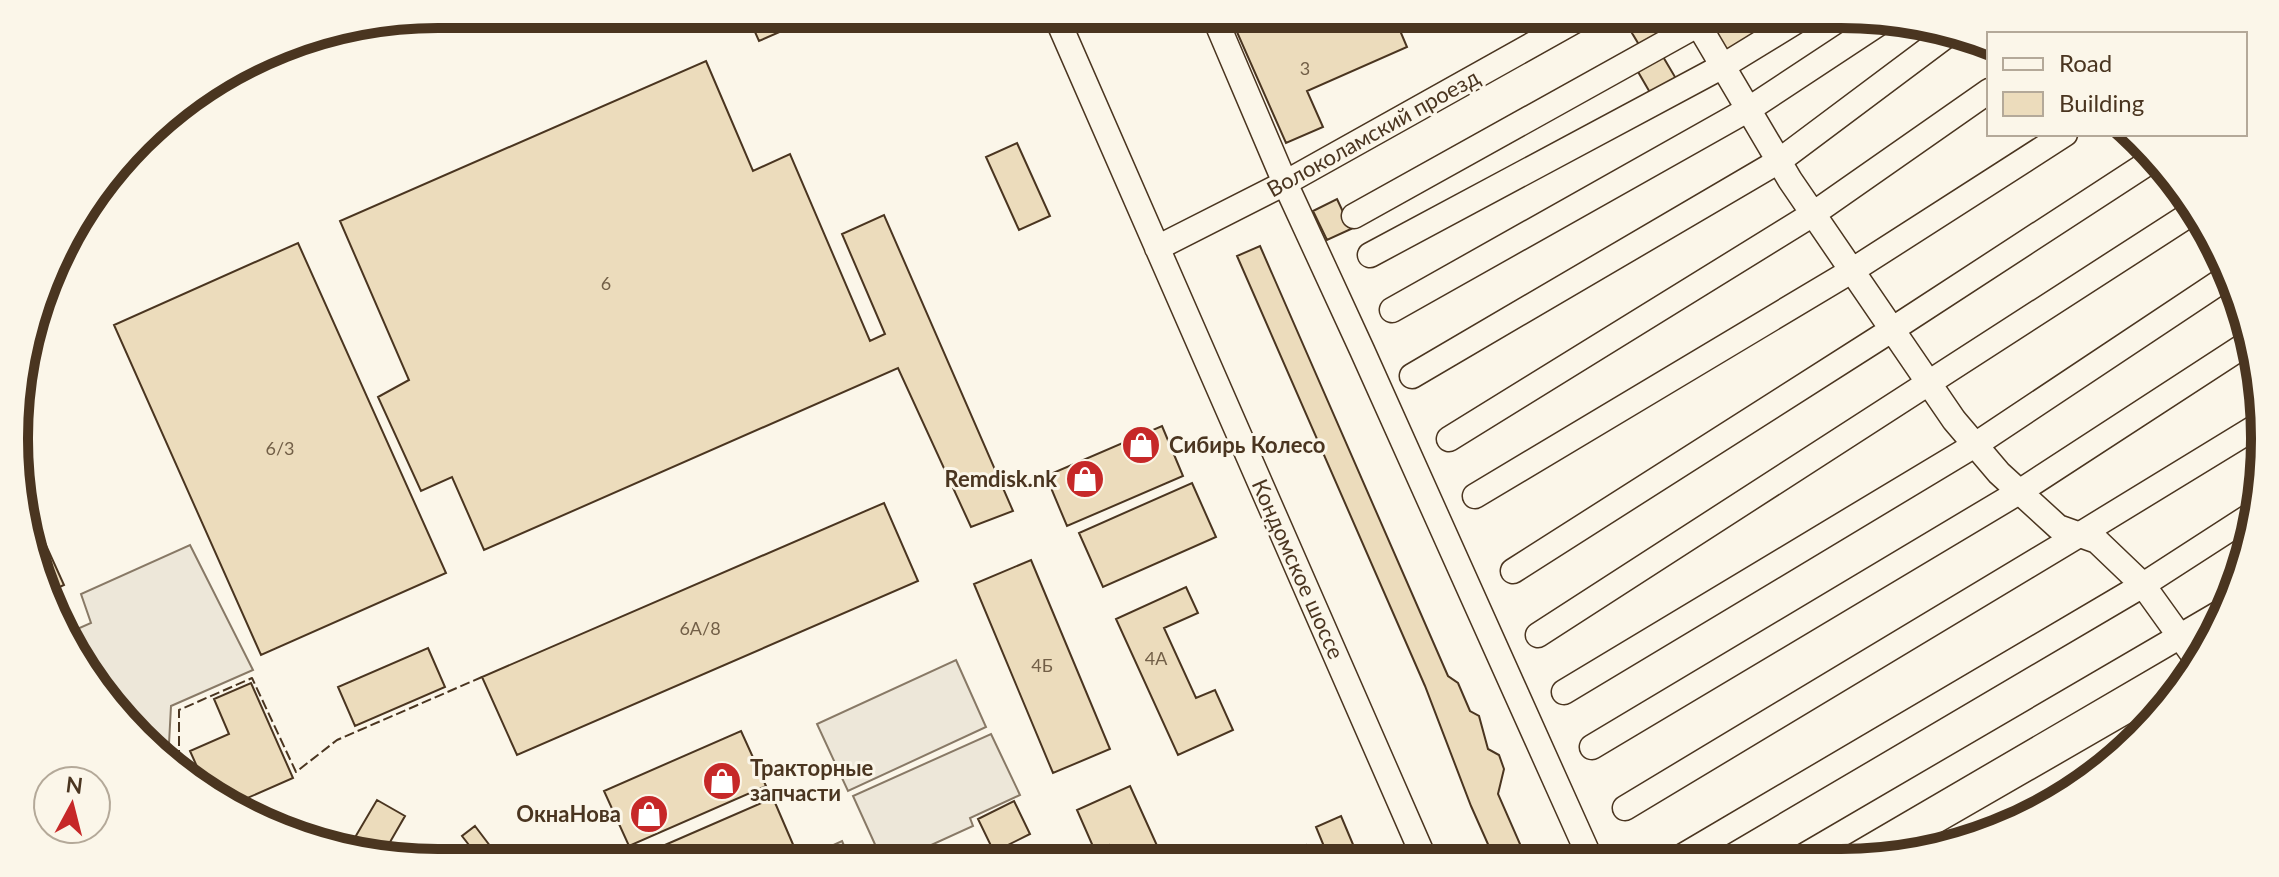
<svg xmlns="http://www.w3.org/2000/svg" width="2279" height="877" font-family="Lato,sans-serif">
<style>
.parking{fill:#ede7d9;stroke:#887966;stroke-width:2}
.building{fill:#ecdcbc;stroke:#4a3520;stroke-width:2}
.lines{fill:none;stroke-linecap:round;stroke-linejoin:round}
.minor-casing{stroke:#4a3520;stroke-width:27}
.minor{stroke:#fbf6e9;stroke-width:24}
.fence{stroke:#4a3520;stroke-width:2;stroke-dasharray:10 4;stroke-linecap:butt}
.labels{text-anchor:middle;stroke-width:6;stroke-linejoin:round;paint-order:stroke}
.number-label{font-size:18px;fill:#725f47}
.street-label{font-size:22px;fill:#4a3520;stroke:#fbf6e9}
.poi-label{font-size:22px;font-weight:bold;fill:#4a3520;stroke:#fbf6e9;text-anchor:start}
.rim{fill:none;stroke:#4a3520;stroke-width:10}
</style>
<rect width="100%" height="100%" fill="#fbf6e9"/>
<path class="parking" d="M190,545L253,670L171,706L168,763L85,674L68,633L91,623L81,594Z
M956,660L986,727L848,791L817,724Z
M991,734L1020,795L970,818L973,826L894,862H883L853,796Z
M842,841L851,862H796Z"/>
<path class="building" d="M566,14H597L571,26Z
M747,14H794L798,24L759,41Z
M1229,14H1393L1407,47L1307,91L1323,127L1286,143Z
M1739,14H1751L1762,32L1725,54L1711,31Z
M1650,22L1658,37L1641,48L1632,33Z
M1662,55L1678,82L1652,96L1637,70Z
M706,61L753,171L790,154L870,341L885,334L842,234L884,215L1013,511L971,527L898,368L484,550L452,477L421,491L378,397L409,380L340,221Z
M1017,143L1050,216L1019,230L986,157Z
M1337,199L1351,229L1327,240L1313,211Z
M298,243L446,573L261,655L114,325Z
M1260,246L1448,676L1458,683L1470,711L1479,716L1488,749L1499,755L1504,769L1498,794L1527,860H1495L1471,806L1425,686L1237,256Z
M1162,426L1183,476L1067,526L1046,476Z
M1192,483L1216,537L1103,587L1079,533Z
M21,490L64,585L51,591L22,522Z
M884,503L918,581L517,755L482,677Z
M1031,560L1110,749L1053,773L974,584Z
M1186,587L1198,613L1164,628L1196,698L1215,690L1233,730L1178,755L1116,619Z
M428,648L445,687L355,726L338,687Z
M251,683L293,778L236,803L207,789L190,751L229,734L214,699Z
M741,731L766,786L629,846L604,791Z
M1130,786L1164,861H1116L1109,845L1095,851L1077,810Z
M773,798L798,856L783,862H638L635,858Z
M377,800L405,816L382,856L347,851Z
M1014,801L1030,834L994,852L978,819Z
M1341,816L1360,861H1330L1316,827Z
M475,826L503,863H483L462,836Z
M1306,845L1313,861H1268Z"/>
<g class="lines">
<defs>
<path id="minor" d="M1055,14L1425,860
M1213,14L1285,183L1362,350L1591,860
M1692,14L1790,180L1954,420L1999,473L2058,527L2097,541L2143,585L2199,663
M1354,216L1717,14
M1157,248L1285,183L1587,14
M1370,255L1723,66L1808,14
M1392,310L1749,109L1884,20
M1412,376L1779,161L1954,30
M1449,439L1813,214L1989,91
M1475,496L1853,270L2065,134
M1513,571L1893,329L2151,161
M1538,635L2195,211
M1564,692L1975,445L2226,278
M1592,747L2019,492L2248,343
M1625,808L2079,535L2259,425
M1945,845L2141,732
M1676,860L2143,585L2253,514
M1797,860L2225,610"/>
</defs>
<use href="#minor" class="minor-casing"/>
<use href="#minor" class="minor"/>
<path class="fence" d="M179,774V710L252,678L296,772L337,740L482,677"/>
</g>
<defs>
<symbol id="shop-disc" viewBox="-11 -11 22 22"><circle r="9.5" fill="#c62828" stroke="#fbf6e9"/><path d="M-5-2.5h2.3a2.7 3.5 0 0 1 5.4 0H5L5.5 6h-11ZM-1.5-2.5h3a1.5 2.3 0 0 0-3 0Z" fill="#fff"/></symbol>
</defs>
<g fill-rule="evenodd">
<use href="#shop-disc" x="1119" y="423" width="44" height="44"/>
<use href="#shop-disc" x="1063" y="457" width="44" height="44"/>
<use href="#shop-disc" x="700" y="759" width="44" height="44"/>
<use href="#shop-disc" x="627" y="792" width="44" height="44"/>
</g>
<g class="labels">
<g class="number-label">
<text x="1305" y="75">3</text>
<text x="606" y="290">6</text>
<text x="280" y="455">6/3</text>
<text x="700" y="635">6А/8</text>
<text x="1156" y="665">4А</text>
<text x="1042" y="672">4Б</text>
</g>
<g class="street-label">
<text transform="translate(1373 133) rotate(-29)" y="8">Волоколамский проезд</text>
<text transform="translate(1298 569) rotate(66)" y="8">Кондомское шоссе</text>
</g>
<g class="poi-label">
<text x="1169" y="453">Сибирь Колесо</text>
<text x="1057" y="487" text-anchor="end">Remdisk.nk</text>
<text x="750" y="776">Тракторные<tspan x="750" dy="25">запчасти</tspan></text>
<text x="621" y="822" text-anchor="end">ОкнаНова</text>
</g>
</g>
<path d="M0 0H2279V877H0ZM438 28H1841A410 410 0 0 1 2251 438V439A410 410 0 0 1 1841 849H438A410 410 0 0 1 28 439V438A410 410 0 0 1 438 28Z" fill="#fbf6e9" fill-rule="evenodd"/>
<path class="rim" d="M438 28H1841A410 410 0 0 1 2251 438V439A410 410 0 0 1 1841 849H438A410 410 0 0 1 28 439V438A410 410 0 0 1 438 28Z"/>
<rect x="1987" y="32" width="260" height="104" fill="#fbf6e9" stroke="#b4a999" stroke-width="2"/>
<rect x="2003" y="58" width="40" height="12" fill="#fbf6e9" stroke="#b4a999" stroke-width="2"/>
<text x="2059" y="72" font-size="24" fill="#4a3520">Road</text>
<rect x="2003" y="92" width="40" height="24" fill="#ecdcbc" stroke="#b4a999" stroke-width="2"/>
<text x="2059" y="112" font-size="24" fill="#4a3520">Building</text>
<g transform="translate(72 805) rotate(7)"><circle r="38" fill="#fbf6e9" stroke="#b4a999" stroke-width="2"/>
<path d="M0-6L14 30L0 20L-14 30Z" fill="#c62828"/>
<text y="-12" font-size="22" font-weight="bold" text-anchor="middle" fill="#4a3520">N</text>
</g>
</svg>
